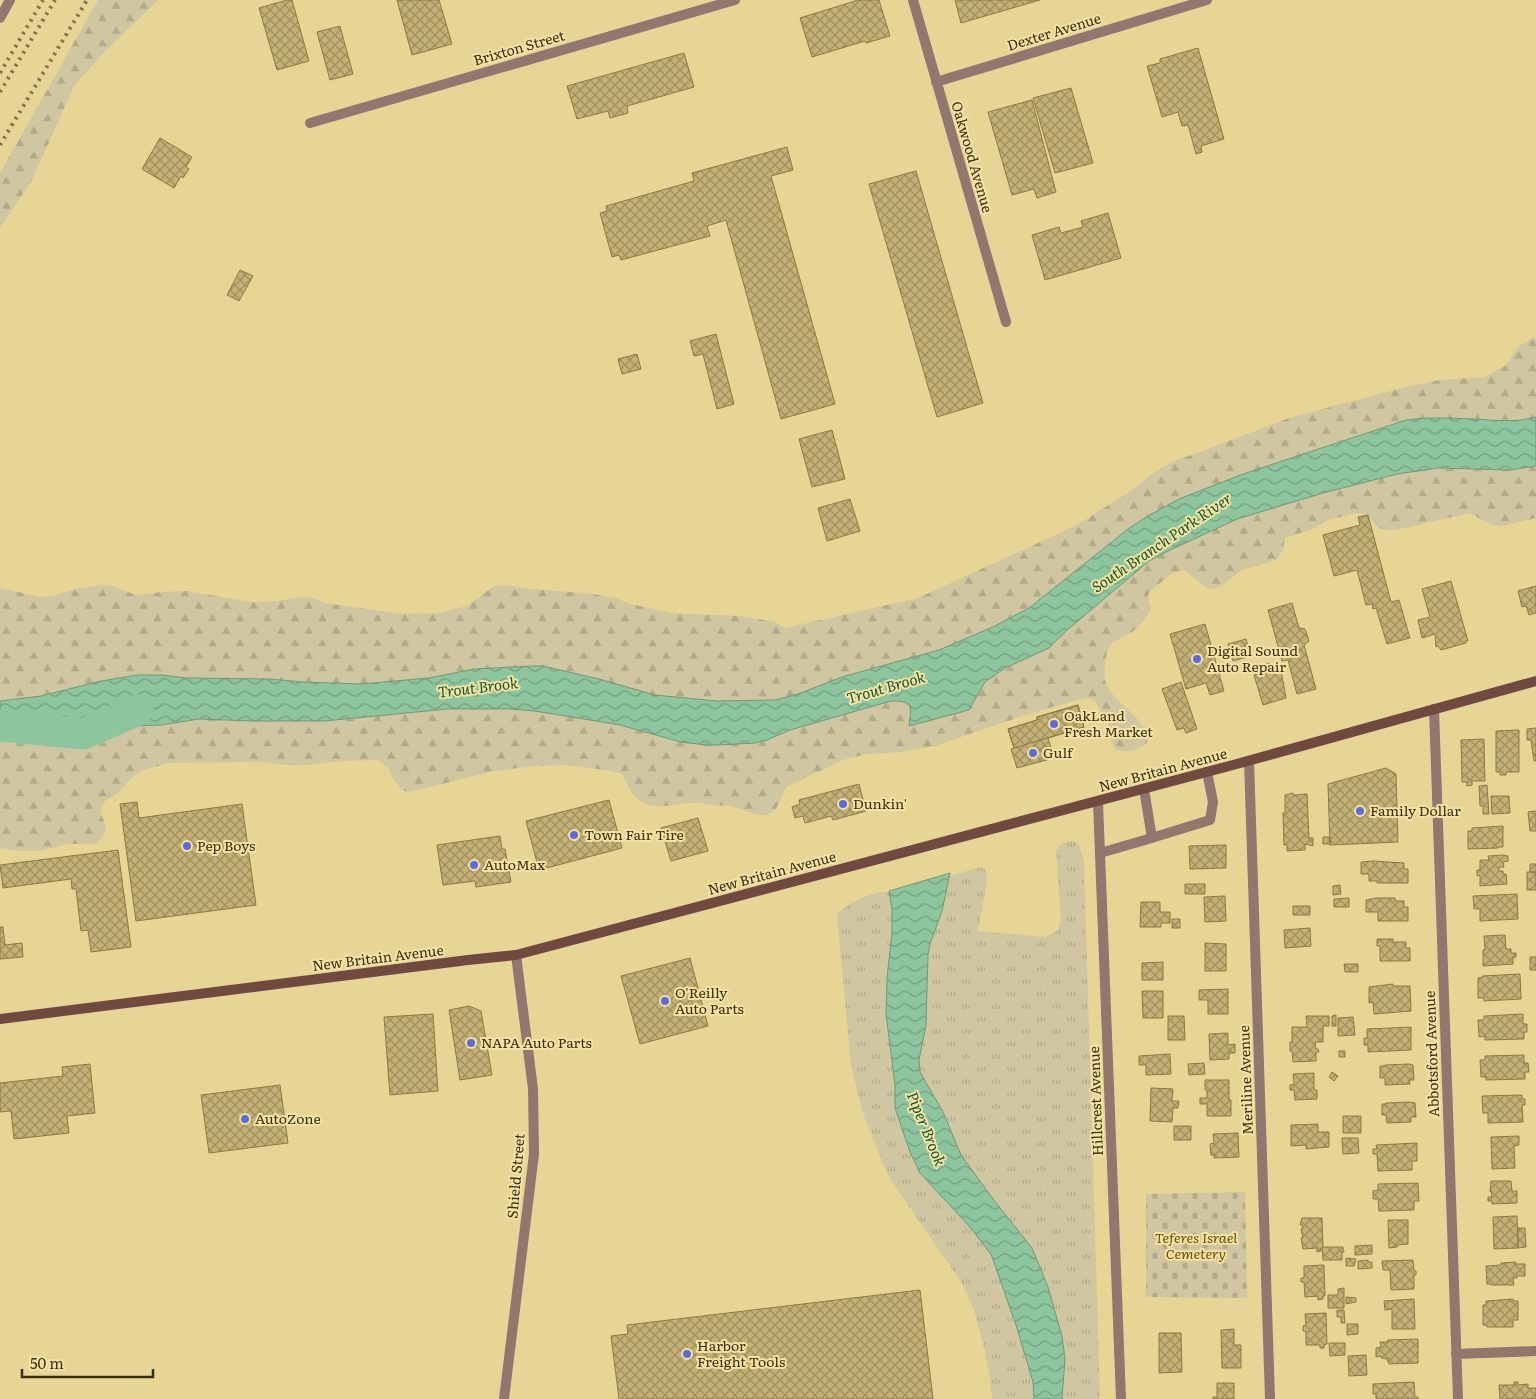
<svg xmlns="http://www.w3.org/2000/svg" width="1536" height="1399" font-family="Literata,serif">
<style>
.grass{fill:url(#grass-tufts)}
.forest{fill:url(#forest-firs)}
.cemetery{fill:url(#cemetery-stones)}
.water{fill:url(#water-waves);stroke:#739875}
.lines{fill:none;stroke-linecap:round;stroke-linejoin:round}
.river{stroke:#8dc59e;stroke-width:31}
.building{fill:url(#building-cross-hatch);stroke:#8c7b3f}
.lane{stroke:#927670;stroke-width:10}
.street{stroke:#927670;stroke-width:10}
.secondary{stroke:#704940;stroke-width:10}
.rail{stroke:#81754c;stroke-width:4;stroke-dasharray:2.5 5;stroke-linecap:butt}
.poi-dot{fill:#5a6ae1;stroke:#f4e2a3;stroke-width:2}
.labels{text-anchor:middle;stroke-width:4;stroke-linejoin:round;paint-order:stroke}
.street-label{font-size:14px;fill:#362f16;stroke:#f4e2a3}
.poi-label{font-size:14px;fill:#362f16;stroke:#f4e2a3;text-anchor:start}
.park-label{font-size:14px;font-style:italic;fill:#625002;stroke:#f4e2a3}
.water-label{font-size:15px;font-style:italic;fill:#155531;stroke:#f4e2a3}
</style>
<defs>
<pattern id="grass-tufts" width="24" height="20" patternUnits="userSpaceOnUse" patternTransform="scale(1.25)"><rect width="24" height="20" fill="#d0c6a1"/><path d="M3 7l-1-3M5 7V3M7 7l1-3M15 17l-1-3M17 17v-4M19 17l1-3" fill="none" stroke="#b3aa8a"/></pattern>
<pattern id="forest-firs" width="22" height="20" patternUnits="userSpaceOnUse" patternTransform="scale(1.25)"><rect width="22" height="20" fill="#d0c6a1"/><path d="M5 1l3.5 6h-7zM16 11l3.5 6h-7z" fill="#b3aa8a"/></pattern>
<pattern id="cemetery-stones" width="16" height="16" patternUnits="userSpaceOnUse" patternTransform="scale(1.25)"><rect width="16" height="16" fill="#d0c6a1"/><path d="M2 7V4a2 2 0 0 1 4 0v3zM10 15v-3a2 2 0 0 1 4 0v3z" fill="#b3aa8a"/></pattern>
<pattern id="water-waves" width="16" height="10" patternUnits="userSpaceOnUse" patternTransform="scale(1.25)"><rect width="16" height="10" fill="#8dc59e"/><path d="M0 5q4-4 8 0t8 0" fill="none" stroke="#74a080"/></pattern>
<pattern id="building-cross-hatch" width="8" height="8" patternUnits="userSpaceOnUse" patternTransform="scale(1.25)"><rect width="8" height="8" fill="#c2b075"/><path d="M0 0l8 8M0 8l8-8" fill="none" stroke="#9e905f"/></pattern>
</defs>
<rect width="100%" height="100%" fill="#e7d596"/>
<path class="grass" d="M1075,841L1079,845L1084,862L1100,1399H1062L1065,1359L1062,1336L1048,1287L1032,1248L996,1203L961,1155L943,1112L920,1072L919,1060L926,1025L928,955L930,944L942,911L949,876L981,867L986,870L987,882L978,931L1046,937L1057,931L1061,920L1056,851C1060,842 1066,842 1075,841Z
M881,892H889L892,909V932L887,979L886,1014L895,1085V1108L910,1152L920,1173L969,1226L991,1254L1016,1325L1033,1383L1034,1399H992L990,1378L984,1348L973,1307L961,1282L891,1180L883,1164L863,1113L851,1066L837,914C850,902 863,896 881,892Z"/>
<path class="forest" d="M98,0H158L100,56L74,86L31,182L0,228V173Z
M1536,338V417L1522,421L1429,418L1394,423L1243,474L1179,499L1148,516L1110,543L1029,608L1008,620L939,650L842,677L798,694L775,700L717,701L655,695L599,679L554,668L532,666L474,669L429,678L361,684L303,682L270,679L186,678L162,675H137L101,681L41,696L0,701V588L41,597L52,596L76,589L100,585L113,586L136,595L161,592L186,591L253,602L277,601L301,597L314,598L326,603L402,614L439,613L467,606L494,586L507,585L530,589L587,593L616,598L627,603L671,613L740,616L775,622L785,628L918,598L1077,525L1126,494L1159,469L1180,458L1192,455L1292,417L1406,387L1439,380L1485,377L1506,365L1520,345L1531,339Z
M1536,466V518L1502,526L1491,525L1470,513L1396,530C1380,530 1377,530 1369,515L1357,513L1328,520L1313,529L1285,538L1283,550L1276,560L1242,570L1224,584L1213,589L1207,588L1184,570L1173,573L1150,591L1148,596L1151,608C1146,617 1141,626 1132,632C1114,644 1107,639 1105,665C1105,670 1104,675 1105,680C1112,705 1149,716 1147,743C1137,751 1126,753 1115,749L1108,733V721L1101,712L1096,702L1091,698H1085L1025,715L935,746L901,752L866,754L843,760L786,787C782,794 779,809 771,813C759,819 742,809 730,806C723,805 717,806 710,805C707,805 703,803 699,803C683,801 656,812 642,802C632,796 627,784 622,774L611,771L567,765L534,766L494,771L410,792L404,791L399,787L392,777L388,767L378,760L343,761L308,765H285L262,762L169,763L141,771L131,778L119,792L104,802L100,813C108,826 108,833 96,844H68L40,851H17L0,848V737L56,735L79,733L101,727L161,725L199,719L251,721H325L447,709H511L535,711L596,721L620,725L681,741L706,745H718L767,740L790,730L891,701C900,701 907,701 912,709L910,716L980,690L985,682L995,674L1005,668L1049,648L1066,631L1149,561L1166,552L1237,519L1323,493L1397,474L1438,468L1510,470Z"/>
<path class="cemetery" d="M1245,1192L1247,1298L1146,1297V1194Z"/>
<path class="water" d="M1536,417V466L1510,470L1438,468L1397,474L1323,493L1237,519L1166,552L1149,561L1066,631L1049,648L1005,668L985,682L969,710L909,726C911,707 915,701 891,701L790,730L767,740L755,743L718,745H706L681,742L620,725L596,721L535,711L511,709H447L325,721H251L199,719L161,725L101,727L79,733L56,735L0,737V701L41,696L101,681L137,675H162L186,678L270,679L303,682L361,684L429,678L474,669L532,666H543L599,679L655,695L717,701L775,700L798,694L842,677L939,650L995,626L1029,608L1128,529L1148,516L1179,499L1243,474L1406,420C1428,417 1451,418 1473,419C1495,420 1515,423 1536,417Z
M950,873L942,911L930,944L928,955L926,1025L919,1060L920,1072L943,1112L961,1155L996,1203L1032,1248L1048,1287L1062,1336L1065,1359L1062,1399H1034L1033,1382L1016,1325L991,1254L969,1226L920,1173L910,1152L895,1108V1085L886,1014L887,979L892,932V909L889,891Z"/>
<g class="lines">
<path class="river" d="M0,726L83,734L138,710"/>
</g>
<path class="building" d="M287,0H292L309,61L277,70L259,8Z
M397,0H439L452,44L412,55Z
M858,0H879L890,36L866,43L865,41L812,57L800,18Z
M955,0H1040L961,23Z
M340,26L353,74L330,80L317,32Z
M1198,48L1224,139L1201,146L1202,152L1196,154L1188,125L1182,126L1178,112L1162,117L1147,66L1160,63V59Z
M684,53L694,87L627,106L628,113L610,118L608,111L577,119L567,86Z
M1071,88L1093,163L1055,173L1033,98Z
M1032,100L1056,192L1037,198L1034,189L1012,195L988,112Z
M160,138L192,157L186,167L189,169L183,178L181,176L174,188L142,169Z
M787,147L793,170L771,176L835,404L781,419L726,220L707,226L710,236L621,260L619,255L612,257L600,213L607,211L606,206L694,181L692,173Z
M916,171L983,403L937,417L869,184Z
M1108,213L1121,258L1045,280L1032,235L1059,227L1061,233L1083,227L1081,221Z
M240,270L253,276L239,301L227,295Z
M716,334L734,404L717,409L703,354L694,356L690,341Z
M637,354L641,369L622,374L618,359Z
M832,430L845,479L812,487L799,439Z
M850,499L860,531L827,541L818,508Z
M1368,515L1391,602L1399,600L1410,638L1387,644L1376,608L1373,609L1372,604L1366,605L1357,570L1334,576L1323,535L1360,525L1358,517Z
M1451,581L1468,641H1465L1466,643L1441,650L1438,646L1436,647L1435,634L1422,638L1418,620L1430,617L1422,589Z
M1536,586V613L1529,615L1526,606L1522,607L1518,591Z
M1292,603L1299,628L1305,629L1309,641L1304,645L1316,689L1297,694L1288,660L1282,661L1268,610Z
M1205,624L1224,691L1210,695L1206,683L1186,689L1170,634Z
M1246,639L1251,656L1233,661L1228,644Z
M1270,663L1272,670L1278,669V671H1281L1286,698L1263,705L1254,675L1258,674L1256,667Z
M1181,682L1197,729L1186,733L1184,728L1177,730L1162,689Z
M1078,705L1084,727L1048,738L1054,758L1017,768L1011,749L1014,748L1008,729L1037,720V717Z
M1078,705L1084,727L1014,748L1008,729L1037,720V717Z
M1536,728V761H1534L1531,740H1527V729Z
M1519,730V772H1506V775H1500V772H1496V731Z
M1484,739L1485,781H1472V785L1467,786V782H1462L1461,740Z
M1386,768L1396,774L1398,842L1330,845L1328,784Z
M859,784L866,811L833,820L831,816L805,823L803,816L795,818L792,807L800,804L799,800Z
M1487,785L1489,814H1483V806H1480L1479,786Z
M1293,793V795L1307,794L1309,838H1313V846L1305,844V850L1287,851V845H1284L1283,813H1285V795Z
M1491,796H1509L1510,813L1492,814Z
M609,800L622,848L539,870L526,821Z
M137,802L139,818L242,804L256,905L136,921L120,804Z
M1536,811V831H1530L1528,812Z
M698,818L708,851L671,861L661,828Z
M1503,826V847H1498V848L1468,849V831H1472V828Z
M500,836L502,849H505L511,882L476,887L475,881L443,885L437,845Z
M1323,837H1330V844H1323Z
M1226,845V868L1190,869L1189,846Z
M118,850L131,947L91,952L88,930L81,931L76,889H72L71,879L3,888L0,865Z
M1503,855L1508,856V861L1503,862L1504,867H1499V871H1503V874H1506L1507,884L1480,886V875L1477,876V870H1480V860H1489L1488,856Z
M1373,861L1404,863V869H1408V883H1377V881H1369V874H1361V862Z
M1530,864H1536V872H1530Z
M1527,872H1536V890H1527Z
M1185,884H1205V894H1185Z
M1340,885L1341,894L1333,895V886Z
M1517,894L1518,919L1480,921V909H1474L1473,896Z
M1225,896L1226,921L1205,922L1204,897Z
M1349,898V907H1334V899Z
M1376,898H1395V901H1404V907H1408V921H1378V912H1366V900Z
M1141,902H1160V912H1170V923H1161V927H1140Z
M1293,906H1310V915H1293Z
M1172,919H1180V928H1172Z
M0,927H3L5,945L22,943L23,957L0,959Z
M1310,928L1311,946L1285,948L1284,930Z
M1505,935L1506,949H1511V953H1516V957L1513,958V964L1483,966V950H1485L1484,936Z
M1377,939H1393V942H1406V948H1410V961H1380V946H1377Z
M1205,943L1226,944V971H1205Z
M1530,957H1536V970H1530Z
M690,958L708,1026L640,1044L621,976Z
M1163,962V980H1142V963Z
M1344,964H1358V972H1345Z
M1520,974L1521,999L1484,1001V998H1478V978L1483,977L1482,976Z
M1393,984V986H1410L1411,1011L1374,1014L1373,1002L1369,1003V987Z
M1228,989V1014H1208V1000H1199V990Z
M1142,991H1163V1018H1143Z
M469,1006L481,1011L492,1075L460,1080L449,1010Z
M433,1014L438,1091L390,1095L384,1017Z
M1523,1014V1024H1527V1032H1524V1039L1485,1040V1036L1479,1037L1478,1020H1484V1016Z
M1336,1015V1026H1332V1016Z
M1168,1016H1184L1185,1040H1168Z
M1306,1016H1329V1026H1323V1042H1315L1316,1049H1318L1319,1052H1316V1061L1293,1062L1292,1051H1290V1042H1292V1027H1307Z
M1353,1017L1355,1035L1338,1036V1018Z
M1411,1027V1050L1368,1052V1045H1364V1038H1367V1029Z
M1228,1033V1045L1235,1044V1053H1229V1059L1210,1060L1209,1034Z
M1339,1051H1345V1057H1339Z
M1170,1054L1171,1074L1146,1075V1065H1139V1056Z
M1524,1055V1063H1528L1529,1072H1525V1079L1486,1080V1077H1481L1480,1060H1485V1056Z
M1204,1063L1205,1074L1189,1075L1188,1064Z
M90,1064L95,1113L67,1116L69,1133L14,1139L11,1111L0,1112V1083L63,1076L62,1067Z
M1409,1064L1413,1065L1414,1080H1409L1410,1084L1385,1085V1078H1380V1066H1385V1065Z
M1332,1072L1338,1076L1334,1081L1329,1077Z
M1314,1073V1090H1317V1099L1295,1100L1294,1090H1290V1085L1294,1084L1293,1074Z
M1205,1080H1229V1100H1231V1116H1207V1104H1200V1098H1207V1090H1205Z
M280,1085L288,1143L209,1153L201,1095Z
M1151,1088L1173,1089L1172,1101H1179L1178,1108H1173L1172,1122L1150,1121Z
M1522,1095V1099H1525V1105H1522L1523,1122L1488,1123V1113H1483L1482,1096Z
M1410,1102L1415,1103L1416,1117H1411V1122L1387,1123L1386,1115H1382V1104H1386V1103Z
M1343,1116H1361V1133H1343Z
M1318,1124V1132H1329V1147L1306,1149V1145L1291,1146V1125Z
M1174,1126H1191V1140H1174Z
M1238,1133L1239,1157L1214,1158V1155H1211L1210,1144L1214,1143L1213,1134Z
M1519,1136V1145L1514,1146L1515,1168L1492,1169L1491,1137Z
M1342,1138H1358L1359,1153L1343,1154Z
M1417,1143V1161H1412V1170L1378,1171L1377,1154H1373V1149H1377L1376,1145Z
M1491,1181H1511L1512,1191H1517V1203L1492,1204V1201H1488V1197H1492L1491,1191L1490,1192Z
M1418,1183L1419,1201H1414V1210L1379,1211L1378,1199H1373V1191L1378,1190V1184Z
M1517,1216L1518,1248L1494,1249L1493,1217Z
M1302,1218H1322L1323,1247H1343L1344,1252H1342V1260H1323L1322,1248H1321V1251L1317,1252V1248L1303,1249L1301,1238H1303L1301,1229H1303L1302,1225H1300Z
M1388,1220H1408V1244L1397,1245V1247L1389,1248Z
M1518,1228H1525L1526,1247L1518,1248Z
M1372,1245V1254L1355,1255V1246Z
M1346,1258L1356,1259L1354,1266H1346Z
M1368,1260V1262H1372V1268L1358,1269V1261Z
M1413,1260L1414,1271H1416V1275H1414V1289L1391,1290L1390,1270H1383L1382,1261Z
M1516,1262V1264H1525V1276H1517V1278H1513L1514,1285H1491V1284H1487L1486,1266L1501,1265V1263Z
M1324,1265L1325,1296H1323V1299L1318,1300V1296L1305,1297L1304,1282H1301V1278H1304V1266Z
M1344,1288V1308H1328V1295H1338V1289Z
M920,1290L933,1399H619L611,1336L628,1334L627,1325Z
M1346,1297L1356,1298V1302L1346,1304Z
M1414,1299L1415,1329H1392V1309L1385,1310L1384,1301Z
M1513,1299V1301H1518V1320H1513V1327H1487V1325H1483V1305H1486V1301Z
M1337,1310H1344L1345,1323H1341V1317H1337Z
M1326,1313L1327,1344L1324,1345V1348H1320V1345H1306V1331H1303V1326L1306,1325L1305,1314Z
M1347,1324H1358V1334L1347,1335Z
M1234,1329V1345H1241V1368H1222L1221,1330Z
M1159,1333H1181L1182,1372L1159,1373Z
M1418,1339V1363L1389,1364L1387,1359L1381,1358V1356L1376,1357V1348L1381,1347L1380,1342H1388V1340Z
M1329,1343H1345V1355L1330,1356Z
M1366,1355L1367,1375L1349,1376L1348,1356Z
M1414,1382L1415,1397H1418V1399H1376V1394H1373V1384Z
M1514,1382H1518V1385L1528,1384V1388H1536V1399H1500L1499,1385H1514Z
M1217,1383H1234V1399H1213V1397H1217Z"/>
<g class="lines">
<path class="lane" d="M0,18L10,0
M1144,789L1152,838
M1100,853L1145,840L1210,820L1213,802L1207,772"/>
<path class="street" d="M913,0L1006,322
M936,82L1207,0
M310,123L735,0
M1434,709L1458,1399
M1249,761L1270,1399
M1098,802L1121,1399
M1456,1354L1536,1351
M504,1399L534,1154L533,1089L516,955"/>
<path class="secondary" d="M0,1019L468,960L516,955L1233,765L1536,681"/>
<path class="rail" d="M0,73L43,0
M0,92L55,0
M0,145L87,0"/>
</g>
<g class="poi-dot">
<circle cx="1197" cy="659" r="5"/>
<circle cx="1054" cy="724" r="5"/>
<circle cx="1033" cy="753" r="5"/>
<circle cx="843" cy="804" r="5"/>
<circle cx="1360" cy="811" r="5"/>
<circle cx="574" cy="835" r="5"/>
<circle cx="187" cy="846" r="5"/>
<circle cx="474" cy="865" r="5"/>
<circle cx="665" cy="1001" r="5"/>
<circle cx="471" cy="1043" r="5"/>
<circle cx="245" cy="1119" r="5"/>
<circle cx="687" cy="1354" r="5"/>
</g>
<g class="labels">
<g class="street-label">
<text transform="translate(1054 32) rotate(-17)" y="5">Dexter Avenue</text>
<text transform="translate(519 48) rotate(-16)" y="5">Brixton Street</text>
<text transform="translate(972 157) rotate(74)" y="5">Oakwood Avenue</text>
<text transform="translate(1163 770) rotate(-15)" y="5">New Britain Avenue</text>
<text transform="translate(772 873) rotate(-15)" y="5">New Britain Avenue</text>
<text transform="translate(378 958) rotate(-7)" y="5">New Britain Avenue</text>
<text transform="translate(1432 1054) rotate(-92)" y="5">Abbotsford Avenue</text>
<text transform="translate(1246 1080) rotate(-92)" y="5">Meriline Avenue</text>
<text transform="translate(1096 1101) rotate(-92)" y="5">Hillcrest Avenue</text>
<text transform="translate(516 1176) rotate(-85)" y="5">Shield Street</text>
</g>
<g class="poi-label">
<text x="1207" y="656">Digital Sound<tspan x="1207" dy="16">Auto Repair</tspan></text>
<text x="1064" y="721">OakLand<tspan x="1064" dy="16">Fresh Market</tspan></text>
<text x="1043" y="758">Gulf</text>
<text x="853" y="809">Dunkin'</text>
<text x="1370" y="816">Family Dollar</text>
<text x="584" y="840">Town Fair Tire</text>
<text x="197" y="851">Pep Boys</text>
<text x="484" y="870">AutoMax</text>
<text x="675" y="998">O'Reilly<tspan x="675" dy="16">Auto Parts</tspan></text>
<text x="481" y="1048">NAPA Auto Parts</text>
<text x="255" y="1124">AutoZone</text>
<text x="697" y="1351">Harbor<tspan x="697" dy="16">Freight Tools</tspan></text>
</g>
<g class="park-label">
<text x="1196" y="1243">Teferes Israel<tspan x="1196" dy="16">Cemetery</tspan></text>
</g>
<g class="water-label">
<text transform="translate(1162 543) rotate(-34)" y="5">South Branch Park River</text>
<text transform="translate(478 688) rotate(-7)" y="5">Trout Brook</text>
<text transform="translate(886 688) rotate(-16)" y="5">Trout Brook</text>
<text transform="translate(926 1129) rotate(68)" y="5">Piper Brook</text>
</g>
</g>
<path d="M22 1369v8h131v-8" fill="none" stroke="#362f16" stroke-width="2.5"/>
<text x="30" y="1369" font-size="15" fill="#362f16" stroke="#f4e2a3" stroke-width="4" paint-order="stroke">50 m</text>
</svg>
